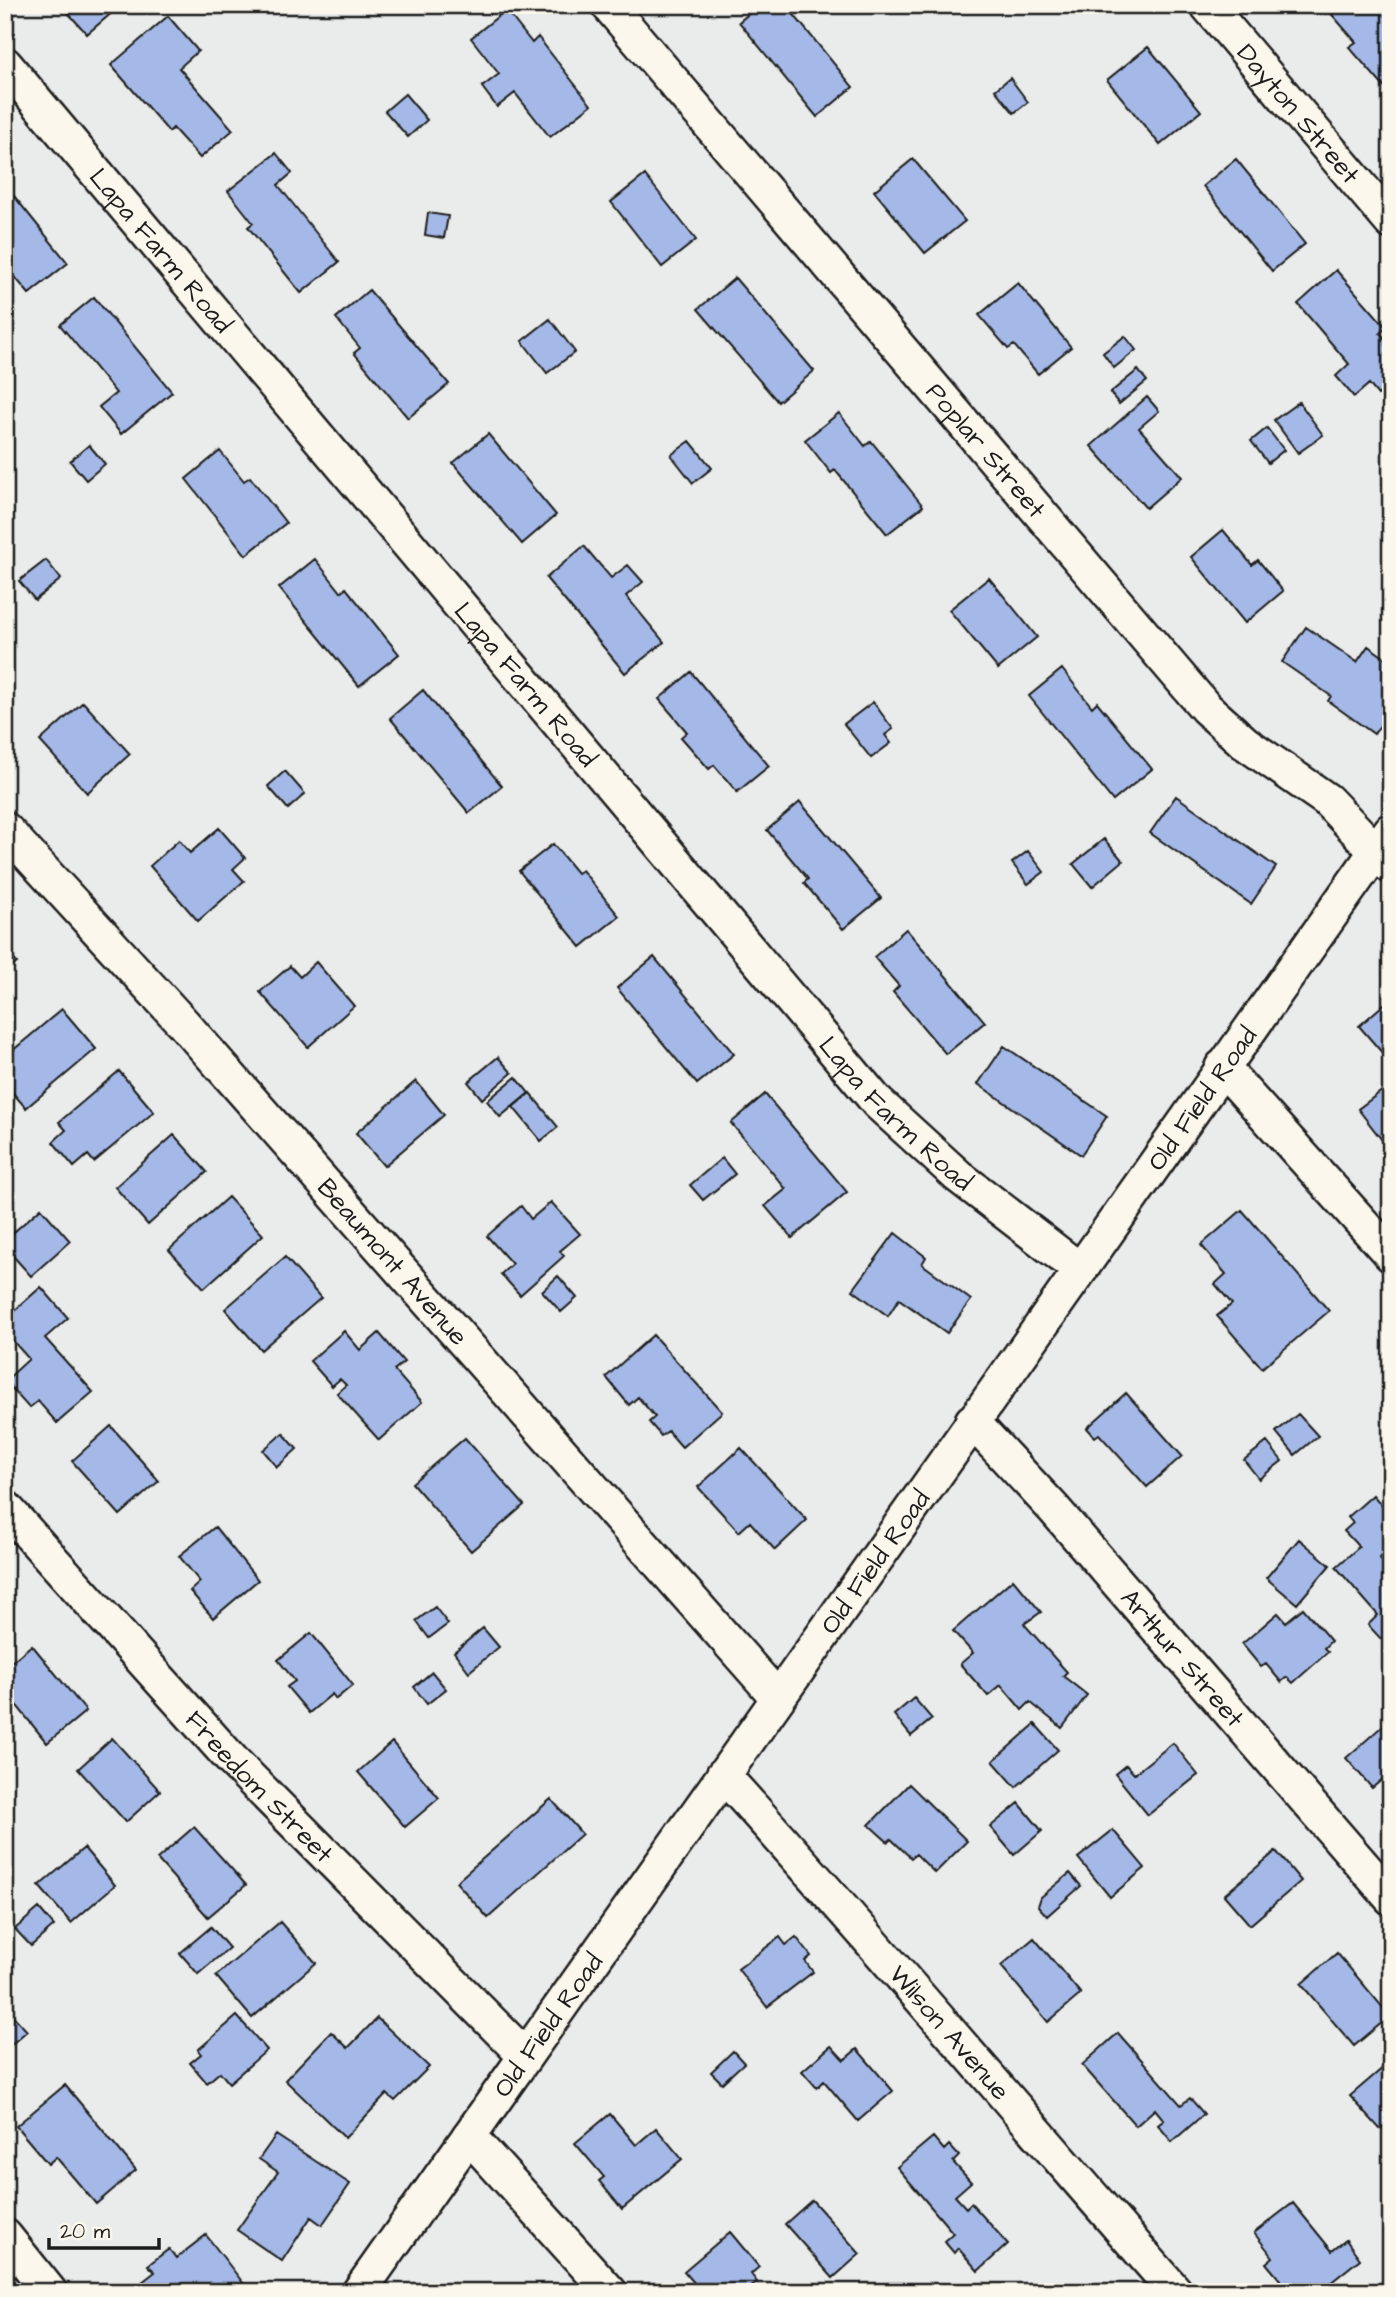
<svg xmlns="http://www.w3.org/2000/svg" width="1396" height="2297" viewBox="0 0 1396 2297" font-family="'Architects Daughter',sans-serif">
  <rect width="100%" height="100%" fill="#eaebeb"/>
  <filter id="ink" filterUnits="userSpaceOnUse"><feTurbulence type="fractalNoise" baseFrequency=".0143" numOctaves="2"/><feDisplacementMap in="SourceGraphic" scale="14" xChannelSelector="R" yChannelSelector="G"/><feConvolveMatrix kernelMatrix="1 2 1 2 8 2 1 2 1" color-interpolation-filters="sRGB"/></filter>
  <g filter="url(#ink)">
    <path fill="#a4b9e7" stroke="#1c1c1c" stroke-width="2" d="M61 5H121L87 34Z
      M759 5H786L853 87 817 117 739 22Z
      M1334 5H1380L1391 16V95L1349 47 1356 42 1328 10Z
      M506 10 532 43 538 37 591 105 550 137 515 93 497 107 482 87 499 74 471 38Z
      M168 16 198 51 179 68 233 130 200 158 173 128 169 132 111 65Z
      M1148 47 1201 111 1160 145 1107 80Z
      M1010 78 1028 102 1014 113 995 90Z
      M405 94 427 120 408 137 385 111Z
      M276 153 292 173 278 185 339 262 301 293 248 227 253 223 228 191Z
      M913 159 965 221 925 253 874 191Z
      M1236 159 1305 244 1272 271 1203 186Z
      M645 175 696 240 662 267 611 202Z
      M14 196 68 263 29 294 5 265V199L7 201Z
      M428 213 448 216 444 238 425 235Z
      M1336 270 1386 327 1380 333 1391 346V384L1378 395 1369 384 1354 397 1336 376 1349 364 1298 304Z
      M735 278 814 371 778 402 698 309Z
      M1018 283 1071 347 1038 374 1014 345 1008 349 979 315Z
      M369 290 449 384 408 418 354 353 360 348 336 318Z
      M94 297 172 392 121 434 99 407 116 393 60 325Z
      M550 319 575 352 547 373 522 341Z
      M1125 336 1136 350 1114 368 1103 353Z
      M1138 370 1147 381 1119 404 1110 393Z
      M1147 397 1159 411 1139 428 1182 477 1146 508 1091 446Z
      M1299 402 1323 435 1298 453 1274 420Z
      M839 413 865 446 871 441 923 506 887 534 835 470 831 473 805 440Z
      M1267 428 1284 450 1268 463 1251 441Z
      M488 434 556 515 522 544 453 463Z
      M690 441 712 468 693 483 671 455Z
      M89 445 105 464 86 480 70 461Z
      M220 451 244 481 250 477 286 523 246 555 186 479Z
      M1223 530 1252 565 1258 560 1283 591 1245 623 1191 557Z
      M584 546 611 578 628 565 643 582 626 596 664 642 625 673 546 578Z
      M315 559 341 592 346 588 399 654 359 686 279 588Z
      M46 560 61 579 35 600 19 581Z
      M989 578 1037 637 998 669 949 610Z
      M1306 627 1357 662 1368 646 1391 662V710L1374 734 1328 701 1331 696 1282 662Z
      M1062 669 1092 707 1097 702 1152 769 1113 801 1029 696Z
      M691 672 769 766 737 792 714 765 709 769 681 737 687 732 659 699Z
      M423 690 502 786 469 813 390 718Z
      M83 702 130 754 87 793 40 741Z
      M873 702 893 729 885 735 891 743 871 758 844 724Z
      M285 771 305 794 288 809 268 786Z
      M1176 796 1276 867 1251 904 1150 833Z
      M800 802 881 898 843 929 804 883 808 879 767 830Z
      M219 828 245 858 233 869 244 881 198 921 150 866 179 840 190 853Z
      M1104 839 1123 861 1092 887 1073 864Z
      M553 844 577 873 582 870 619 916 581 947 519 871Z
      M1028 851 1044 872 1028 884 1012 863Z
      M906 929 985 1022 946 1054 893 992 899 986 874 957Z
      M5 950 17 963 5 973Z
      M654 957 734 1054 697 1084 617 988Z
      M316 962 354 1006 308 1047 260 992 290 966 300 977Z
      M1391 998V1063L1359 1026Z
      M62 1009 96 1049 26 1108 5 1084V1075L12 1068 5 1057Z
      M1004 1046 1107 1116 1081 1155 978 1084Z
      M498 1057 512 1073 482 1099 468 1082Z
      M119 1071 154 1112 94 1162 88 1155 74 1167 53 1142 66 1130 59 1122Z
      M516 1077 529 1093 500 1117 487 1101Z
      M416 1081 444 1115 384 1166 356 1133Z
      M1391 1084V1133L1382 1140 1358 1109Z
      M530 1093 558 1127 541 1141 513 1107Z
      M765 1094 847 1192 792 1238 765 1206 786 1189 731 1123Z
      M174 1135 207 1172 148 1225 115 1187Z
      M722 1158 735 1174 703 1200 690 1185Z
      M228 1197 263 1235 204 1288 169 1250Z
      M551 1202 580 1234 560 1251 564 1256 520 1295 501 1274 512 1264 487 1236 521 1206 531 1219Z
      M41 1208 70 1241 31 1276 5 1247V1240Z
      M1242 1210 1329 1311 1262 1368 1217 1316 1232 1304 1215 1284 1226 1274 1201 1245Z
      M895 1233 926 1257 922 1264 971 1300 947 1333 899 1299 888 1316 853 1290Z
      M285 1257 321 1298 261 1350 225 1309Z
      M558 1276 577 1298 561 1312 542 1291Z
      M41 1287 68 1318 45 1338 93 1392 57 1423 38 1401 29 1408 5 1381 29 1359 5 1332V1319Z
      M344 1331 360 1350 379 1333 404 1362 394 1370 422 1402 379 1440 337 1393 346 1385 340 1379 332 1386 310 1361Z
      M653 1335 722 1412 682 1447 668 1431 661 1436 649 1422 655 1417 638 1397 629 1405 606 1377Z
      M1126 1393 1182 1456 1147 1487 1099 1434 1095 1437 1087 1428Z
      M1298 1414 1318 1436 1295 1455 1276 1432Z
      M111 1426 159 1481 120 1515 72 1461Z
      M283 1433 297 1449 277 1467 263 1450Z
      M465 1438 524 1505 471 1551 412 1483Z
      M1267 1442 1282 1461 1259 1479 1244 1460Z
      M741 1448 807 1520 775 1550 750 1522 739 1532 698 1487Z
      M1373 1495 1391 1516V1547L1379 1558 1391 1571V1631L1381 1639 1368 1625 1378 1615 1336 1567 1359 1547 1344 1531 1353 1523 1348 1517Z
      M215 1527 258 1580 213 1618 190 1591 200 1582 179 1556Z
      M1299 1539 1330 1565 1297 1604 1266 1578Z
      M1013 1579 1041 1612 1024 1624 1067 1672 1063 1676 1087 1695 1062 1728 1030 1702 1022 1710 1001 1685 988 1696 960 1664 973 1653 953 1631Z
      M435 1607 448 1624 429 1638 416 1621Z
      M1303 1608 1331 1641 1324 1648 1328 1652 1293 1683 1287 1677 1281 1682 1266 1664 1261 1667 1242 1644 1278 1613 1286 1622Z
      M483 1628 499 1647 469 1672 454 1652Z
      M311 1633 353 1685 336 1699 332 1694 309 1713 287 1687 295 1681 278 1660Z
      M32 1645 86 1711 47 1743 5 1691V1667Z
      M432 1672 446 1689 427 1704 414 1687Z
      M914 1698 932 1719 911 1736 894 1715Z
      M1388 1721 1391 1724V1772L1372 1788 1346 1758Z
      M1035 1724 1058 1750 1016 1787 993 1761Z
      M112 1738 160 1791 126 1822 78 1769Z
      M392 1742 439 1798 405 1827 358 1772Z
      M1173 1743 1198 1775 1148 1815 1115 1774 1126 1765 1134 1774Z
      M909 1784 967 1841 935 1873 916 1854 911 1858 891 1839 888 1842 869 1825Z
      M1391 1796V1816L1381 1803Z
      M551 1799 582 1834 488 1918 456 1882Z
      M1019 1803 1042 1831 1014 1855 990 1827Z
      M194 1827 246 1885 208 1917 157 1859Z
      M1113 1830 1145 1868 1110 1897 1078 1858Z
      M84 1848 115 1885 71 1923 39 1886Z
      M1276 1851 1301 1881 1250 1925 1224 1895Z
      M1070 1873 1081 1886 1047 1916 1038 1906 1041 1897Z
      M39 1908 54 1926 31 1946 15 1929Z
      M280 1922 316 1963 252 2018 216 1976Z
      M211 1927 229 1948 198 1974 180 1953Z
      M780 1937 786 1945 796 1937 811 1956 805 1961 813 1972 767 2007 738 1969Z
      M1034 1938 1081 1994 1048 2022 1001 1966Z
      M1337 1953 1390 2016 1354 2046 1301 1984Z
      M5 2007 27 2031 5 2050Z
      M237 2016 267 2050 229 2083 220 2072 207 2083 190 2063 201 2054 198 2050Z
      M377 2018 429 2067 395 2101 387 2094 345 2138 285 2080 331 2032 348 2048Z
      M1118 2033 1181 2105 1190 2098 1204 2114 1172 2142 1158 2125 1164 2120 1155 2109 1136 2126 1082 2065Z
      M831 2046 844 2060 857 2049 893 2091 858 2121 824 2081 817 2088 802 2071Z
      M733 2051 744 2063 722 2083 711 2072Z
      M1391 2061V2122L1380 2129 1350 2096Z
      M65 2085 136 2170 96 2204 56 2157 48 2164 16 2126Z
      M610 2114 636 2145 656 2128 682 2159 622 2209 599 2181 604 2177 575 2143Z
      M276 2135 350 2184 322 2225 311 2217 282 2261 237 2230 278 2172 259 2159Z
      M933 2137 944 2150 949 2145 959 2156 953 2162 971 2182 955 2196 966 2208 971 2203 1008 2244 978 2271 958 2248 954 2253 944 2241 953 2233 897 2167Z
      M812 2200 860 2254 833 2278 785 2224Z
      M1293 2203 1332 2251 1346 2240 1360 2259 1319 2292H1310L1303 2283 1290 2292 1266 2263 1273 2257 1254 2233Z
      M730 2232 759 2267 751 2274 757 2282 746 2292H702L684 2271Z
      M206 2235 247 2288 242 2292H141L137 2286 155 2272 148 2265 169 2249 176 2258Z"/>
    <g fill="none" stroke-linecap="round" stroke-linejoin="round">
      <g stroke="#1c1c1c" stroke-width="38">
        <g id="street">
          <path id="s1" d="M608 5 1206 708 1245 743 1327 800 1390 866"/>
          <path id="s2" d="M1207 5 1391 222"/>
          <path id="s3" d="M5 64 878 1103 958 1176 1080 1270"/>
          <path id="s4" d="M5 829 183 1023 777 1697"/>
          <path d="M1222 1067 1391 1255"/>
          <path id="s5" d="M972 1421 1054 1509 1391 1898"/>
          <path id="s6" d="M5 1507 232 1760 525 2056"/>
          <path id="s7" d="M723 1775C877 1944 1024 2120 1176 2292"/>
          <path d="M469 2136 610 2292"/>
          <path d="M5 2236 50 2292"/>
          <path id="s8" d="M359 2292 1391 830"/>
        </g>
      </g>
      <use href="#street" stroke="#fbf7ec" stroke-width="33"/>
    </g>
  </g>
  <g text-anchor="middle" stroke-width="5" stroke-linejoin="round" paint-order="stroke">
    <g font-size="26" fill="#1c1c1c" stroke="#fbf7ec">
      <text dy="9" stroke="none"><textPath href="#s2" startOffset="142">Dayton Street</textPath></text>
      <text dy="9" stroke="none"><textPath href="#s3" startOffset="243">Lapa Farm Road</textPath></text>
      <text dy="9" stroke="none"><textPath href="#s1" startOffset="584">Poplar Street</textPath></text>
      <text dy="9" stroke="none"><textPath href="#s3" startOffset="810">Lapa Farm Road</textPath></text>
      <text dy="9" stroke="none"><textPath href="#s8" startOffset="1461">Old Field Road</textPath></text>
      <text dy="9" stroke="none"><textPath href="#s3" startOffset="1377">Lapa Farm Road</textPath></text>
      <text dy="9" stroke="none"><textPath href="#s4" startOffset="581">Beaumont Avenue</textPath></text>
      <text dy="9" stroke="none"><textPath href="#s8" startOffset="894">Old Field Road</textPath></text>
      <text dy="9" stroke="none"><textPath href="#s5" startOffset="317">Arthur Street</textPath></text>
      <text dy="9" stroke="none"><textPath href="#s6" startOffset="378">Freedom Street</textPath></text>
      <text dy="9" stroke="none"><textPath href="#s8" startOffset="327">Old Field Road</textPath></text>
      <text dy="9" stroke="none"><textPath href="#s7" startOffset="343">Wilson Avenue</textPath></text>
    </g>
  </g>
  <rect width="1396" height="2297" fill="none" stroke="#fbf7ec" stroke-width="28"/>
  <rect x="14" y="14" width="1368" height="2269" fill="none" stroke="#1c1c1c" stroke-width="2.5" filter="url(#ink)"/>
  <path d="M49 2238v10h110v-10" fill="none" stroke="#1c1c1c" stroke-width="3.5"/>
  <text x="60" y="2238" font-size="21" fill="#1c1c1c" stroke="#fbf7ec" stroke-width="5" paint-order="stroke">20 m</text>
</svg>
